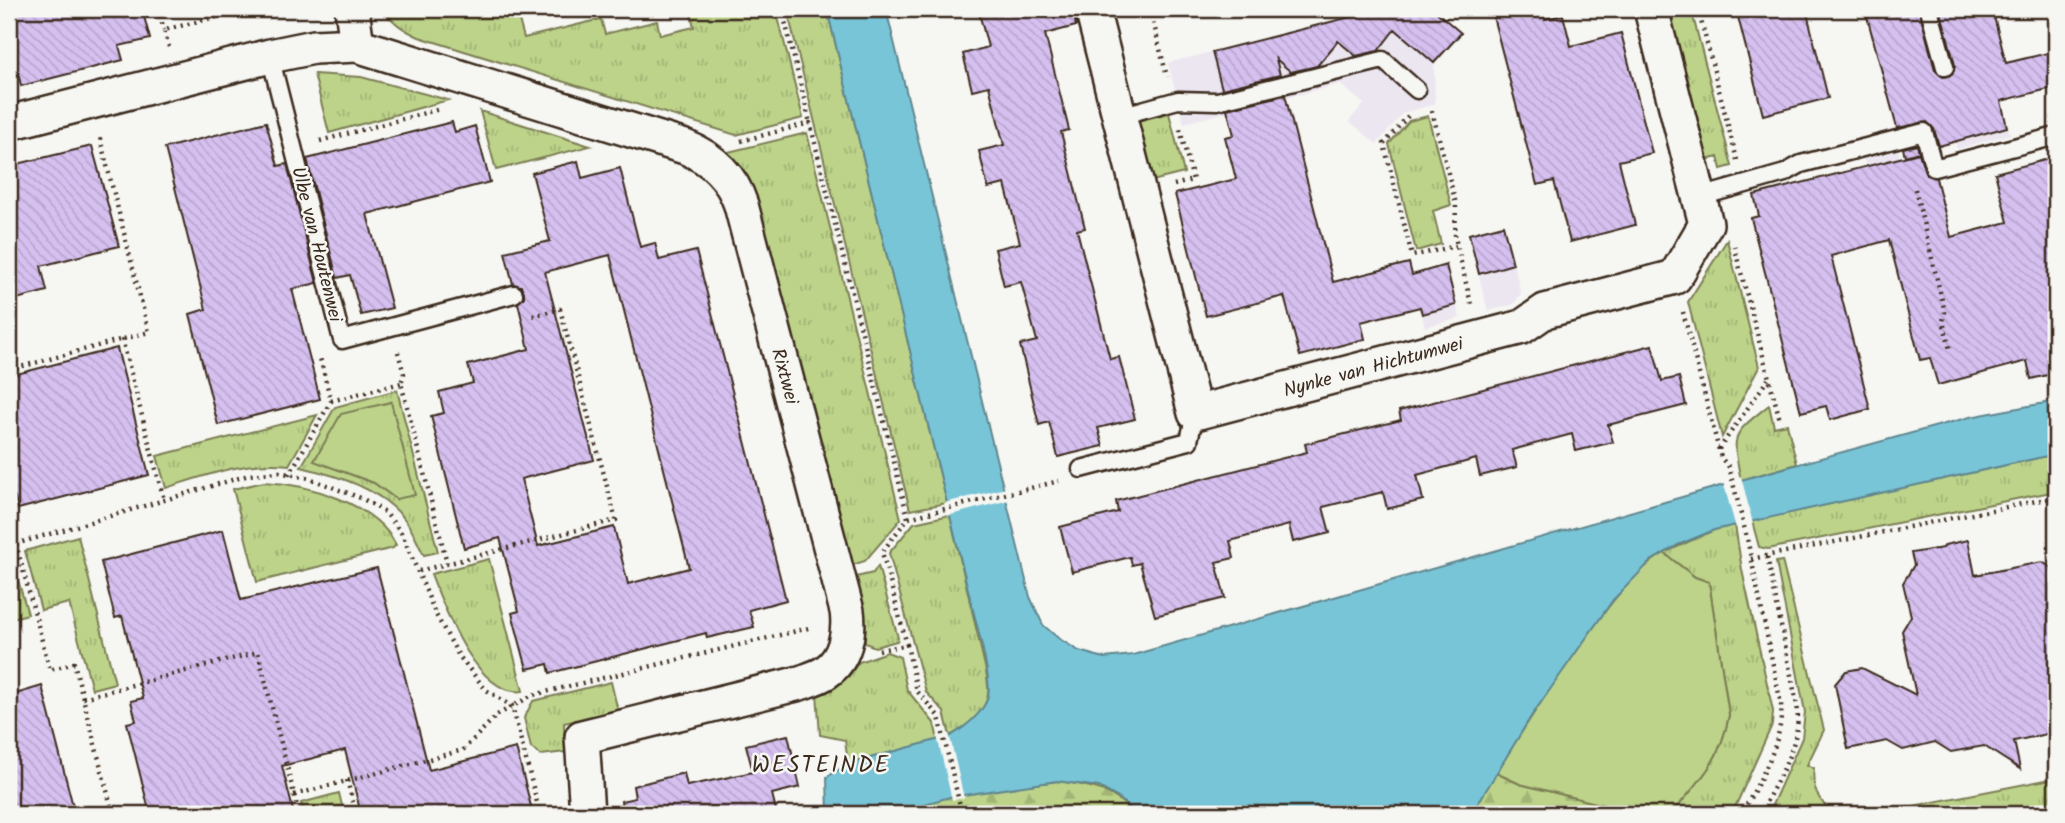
<svg xmlns="http://www.w3.org/2000/svg" width="2065" height="823" viewBox="0 0 2065 823" font-family="Kalam,sans-serif">
  <defs>
    <pattern id="grass-tufts" width="24" height="20" patternUnits="userSpaceOnUse" patternTransform="scale(1.75)"><rect width="24" height="20" fill="#bcd389"/><path d="M3 7l-1-3M5 7V3M7 7l1-3M15 17l-1-3M17 17v-4M19 17l1-3" fill="none" stroke="#a2b576"/></pattern>
    <pattern id="forest-firs" width="22" height="20" patternUnits="userSpaceOnUse" patternTransform="scale(1.75)"><rect width="22" height="20" fill="#bcd389"/><path d="M5 1l3.5 6h-7zM16 11l3.5 6h-7z" fill="#a2b576"/></pattern>
    <pattern id="building-back-hatch" width="6" height="6" patternUnits="userSpaceOnUse" patternTransform="scale(1.75)"><rect width="6" height="6" fill="#d5c0f0"/><path d="M-1 5l2 2M0 0l6 6M5-1l2 2" fill="none" stroke="#b8a5cd"/></pattern>
  </defs>
  <rect width="100%" height="100%" fill="#f6f6f2"/>
  <filter id="ink" filterUnits="userSpaceOnUse"><feTurbulence type="fractalNoise" baseFrequency=".0143" numOctaves="2"/><feDisplacementMap in="SourceGraphic" scale="14" xChannelSelector="R" yChannelSelector="G"/><feConvolveMatrix kernelMatrix="1 2 1 2 8 2 1 2 1" color-interpolation-filters="sRGB"/></filter>
  <g filter="url(#ink)">
    <path fill="#ece6f1" d="M1381 9H1434L1461 33 1434 64 1435 104 1403 113 1377 144 1349 121 1364 104 1340 84 1184 123 1168 63Z
      M1999 94 2010 134 1957 149 1946 107Z
      M1898 150 1910 196 1876 205 1864 159Z
      M1503 225 1521 293 1514 304 1488 311 1468 234Z
      M1446 265 1460 318 1425 327 1412 274Z"/>
    <path fill="url(#grass-tufts)" stroke="#7c7e54" stroke-width="2" fill-rule="evenodd" d="M383 9H516L524 38 601 19 605 34 657 21 660 35 694 27 690 9H776L803 118 736 135 419 37C404 30 393 23 383 9Z
      M787 9H827L947 503 910 510Z
      M1667 9H1691L1732 166 1721 169 1718 157 1706 160Z
      M314 74 361 77 448 100 329 133Z
      M480 111 590 146 496 170Z
      M1169 113 1184 173 1152 181 1137 121Z
      M1428 116 1451 205 1433 211 1441 244 1416 251 1389 144 1409 121Z
      M807 133 901 519 865 561 849 566 724 153Z
      M1727 240 1759 367 1722 437 1688 302Z
      M397 390 438 552 424 555C418 544 413 531 406 521 382 489 339 476 301 467L335 407ZM391 402 396 499 374 483 315 461Z
      M1769 405 1774 427 1787 424 1797 464 1741 480C1731 433 1732 435 1769 405Z
      M317 415 289 465C246 460 207 475 166 488L157 456Z
      M2056 454V491L1768 549 1759 547 1752 521Z
      M264 482C308 484 375 503 396 545L393 548 257 582 233 489Z
      M950 515 986 671C987 678 989 687 988 694 986 713 964 728 950 736L944 712 926 692 889 553 914 523Z
      M1735 525 1742 570 1773 711 1772 725 1732 814H1671C1701 779 1720 762 1729 715L1709 582 1695 577 1664 553 1714 530Z
      M78 536 115 683 92 689 69 603 41 610 25 551Z
      M9 556H11L28 614 9 619Z
      M489 559 523 691C477 698 444 607 431 574Z
      M1782 561 1824 730 1807 765 1814 768C1811 788 1819 805 1838 814H1768L1802 738 1805 712 1776 562Z
      M878 566 898 638 897 641 875 647 865 643V630L852 578 873 573Z
      M887 652 900 657 907 690 934 723 938 740 848 764 845 740 820 735 817 693 838 684 849 676 859 662Z
      M611 682 618 711 564 723 565 752 541 755 531 748 524 718 533 701Z
      M2056 778V809L2031 814H1872Z
      M339 793 344 814H304L301 803Z"/>
    <path fill="url(#forest-firs)" stroke="#7c7e54" stroke-width="2" d="M1496 773 1520 784 1640 814H1469L1477 805Z
      M1057 781C1096 787 1106 787 1136 814H909C938 789 1018 788 1057 781Z"/>
    <path fill="#bcd389" stroke="#7c7e54" stroke-width="2" d="M391 402 415 495 396 499 374 483 314 461 341 414Z
      M1664 553 1695 577 1709 582 1729 715C1720 762 1701 779 1671 814H1640L1520 784 1496 773C1525 726 1555 679 1588 635 1609 605 1632 573 1664 553Z"/>
    <path fill="#79c5d8" stroke="#60878e" stroke-width="2" d="M827 9H886L1030 597 1043 625 1058 638 1079 651 1104 658 1133 655 1741 480 1970 417 2056 401V454L1714 530 1678 545 1651 561 1613 600 1532 715 1477 805 1469 814H1136L1120 799 1099 787 1057 781 950 797 928 803 909 814H828L827 777 848 764 951 736C965 727 983 714 988 697 992 678 977 626 972 606Z"/>
    <path fill="#f6f6f2" d="M1741 476 1753 524 1736 528 1723 482Z
      M1006 488 1009 500 947 516 944 503Z
      M949 733 964 798 952 800 937 736Z"/>
    <path fill="url(#building-back-hatch)" stroke="#3b2a1e" stroke-width="2" fill-rule="evenodd" d="M35 9H142L150 39 119 46 123 60 21 86 18 72 9 75V15Z
      M978 9H1073L1076 26 1045 34 1069 130 1061 132 1085 228 1077 230 1110 359 1119 357 1135 419 1098 428 1103 446 1058 457 1049 422 1039 425 1020 345 1037 341 1021 282 1004 286 995 249 1020 243 1005 184 988 188 979 151 1004 145 989 86 972 90 963 54 988 47Z
      M1372 9H1433L1461 33 1434 63 1395 29 1378 51 1356 56 1338 41 1317 66 1291 72 1276 59 1280 75 1222 89 1212 52 1374 11Z
      M1491 9H1543L1545 19 1563 15 1571 46 1621 33 1652 153 1619 161 1635 225 1570 242 1554 181 1537 185Z
      M1736 9H1806L1828 98 1763 115Z
      M1865 9H1919L1935 70 1943 77 1952 75 1955 65 1940 9H1992L2006 63 2056 51V87L2001 101 2007 127 1939 146 1934 129 1927 122 1897 128Z
      M1285 95 1333 282 1409 263 1412 275 1446 265 1456 305 1422 314 1420 307 1361 322 1365 339 1300 356 1284 296 1206 316 1175 194 1236 179 1225 137 1234 135 1227 109Z
      M266 122 278 166 287 164 317 283 292 289 320 399 218 425 190 314 206 309 165 148Z
      M452 122 455 132 475 126 490 182 367 214 392 308 361 315 350 275 337 278 307 159Z
      M1917 145 1919 152 1905 156 1903 148Z
      M92 146 119 246 41 266 47 291 9 301V166Z
      M1919 153 1926 175 1936 178 1951 237 2008 222 1995 173 2056 157V373L2031 379 2027 361 1938 385 1930 358 1920 360 1889 240 1831 256 1870 409 1830 420 1826 406 1801 412 1751 218 1759 216 1754 195Z
      M578 161 582 178 620 168 640 247 655 243 659 260 696 251 786 600 749 610 754 627 707 638 706 633 550 673 548 664 527 669 512 613 519 611 500 538 464 548 431 416 444 413 439 392 473 383 468 365 529 349 518 303 524 297V292L521 286 513 284 505 252 550 241 532 173ZM610 255 689 568 628 584 614 527 538 546 521 479 594 460 545 272Z
      M1503 225 1513 264 1479 274 1469 234Z
      M1652 345 1662 381 1679 377 1686 405 1608 425 1613 442 1576 451 1572 434 1512 450 1517 467 1480 476 1476 459 1417 475 1423 500 1387 509 1383 492 1323 507 1330 533 1293 542 1289 525 1230 541 1234 558 1216 562 1225 598 1155 616 1140 563 1132 565 1130 557 1072 572 1060 527 1118 512 1116 501 1307 452 1305 444 1401 420 1399 411Z
      M117 348 149 475 18 509 14 495 9 496V376Z
      M223 530 241 600 377 568 429 770 516 748 533 814H361L345 750 282 766 294 814H150L127 723 136 721 131 701 143 698 122 616 115 618 101 562Z
      M1968 540 1975 575 2042 562 2056 570V732L2014 741 2020 769 1984 746 1951 752 1935 742 1903 750 1887 741 1848 749 1835 684 1846 671 1862 668 1916 695 1902 631 1911 616 1903 583 1914 565 1911 553 1943 548 1945 545Z
      M42 686 58 748 75 814H16L9 788V696Z
      M788 735 800 787 772 794 777 814H623L621 801 635 798 633 786 684 773 687 786 753 772 746 745Z"/>
    <g fill="none" stroke-linecap="round" stroke-linejoin="round">
      <g stroke="#3b2a1e" stroke-width="21">
        <path id="service" d="M1929 9 1945 67
          M270 56 342 340 514 294
          M1120 116 1178 100 1217 101 1383 60 1417 90
          M1700 197 1785 173 1801 164 1924 132 1934 168 2056 136
          M1081 469 1189 441 1195 413"/>
      </g>
      <g stroke="#3b2a1e" stroke-width="38">
        <path id="minor" d="M352 9 357 45
          M1092 9 1195 413 1522 327 1545 311 1675 277 1706 224 1651 9
          M9 123 270 56 314 47 357 45 685 147C712 158 732 177 741 205L847 611C850 633 845 659 826 672 819 677 808 680 800 683L582 737 587 814"/>
      </g>
      <path stroke="#3b2a1e" stroke-width="4.5" stroke-dasharray="2 5" stroke-linecap="butt" d="M158 9 164 30
        M782 9 810 123
        M1150 9 1167 77
        M1698 9 1737 160
        M169 47 164 30 248 9
        M1432 111 1456 204 1455 237 1471 304
        M1408 116 1384 144 1412 256 1456 246
        M320 141 440 109
        M741 141 810 123 908 518
        M1174 185 1193 180 1179 126
        M1915 189 1945 312 1943 321 1950 350
        M1734 246 1780 420
        M1683 312 1721 458 1729 467 1747 538 1781 704C1784 743 1759 780 1742 814
        M122 339 164 500
        M398 352 404 374 401 383 447 563
        M9 370 149 332 100 138
        M331 401 401 383
        M1719 449 1768 379
        M289 475 331 401 320 358
        M16 544 50 670 74 663 113 814
        M9 546 249 475 279 472 309 478 363 499 385 512 402 534 436 615 459 656 486 690 512 706 540 814
        M1751 559 2056 497
        M419 571 616 520 560 309 532 316
        M907 645 882 552 908 518 1059 481
        M879 650 907 645 917 691 939 717 962 814
        M83 698 258 652 299 814
        M347 780 356 814
        M294 795 463 750 497 715 533 695 813 627
        M1760 814C1776 781 1803 743 1797 705L1767 556"/>
      <use href="#service" stroke="#f6f6f2" stroke-width="16"/>
      <use href="#minor" stroke="#f6f6f2" stroke-width="33"/>
    </g>
  </g>
  <g text-anchor="middle" stroke-width="5" stroke-linejoin="round" paint-order="stroke">
    <g font-size="19" fill="#3b2a1e" stroke="#f6f6f2">
      <text transform="translate(318 244) rotate(76)" y="7">Ulbe van Houtenwei</text>
      <text transform="translate(1373 366) rotate(-15)" y="7">Nynke van Hichtumwei</text>
      <text transform="translate(786 376) rotate(75)" y="7">Rixtwei</text>
    </g>
    <g font-size="23" letter-spacing="2" fill="#3b2a1e" stroke="#f6f6f2">
      <text x="821" y="772">WESTEINDE</text>
    </g>
  </g>
  <rect width="2065" height="823" fill="none" stroke="#f6f6f2" stroke-width="35"/>
  <rect x="18" y="18" width="2030" height="788" fill="none" stroke="#3b2a1e" stroke-width="2.5" filter="url(#ink)"/>
</svg>
